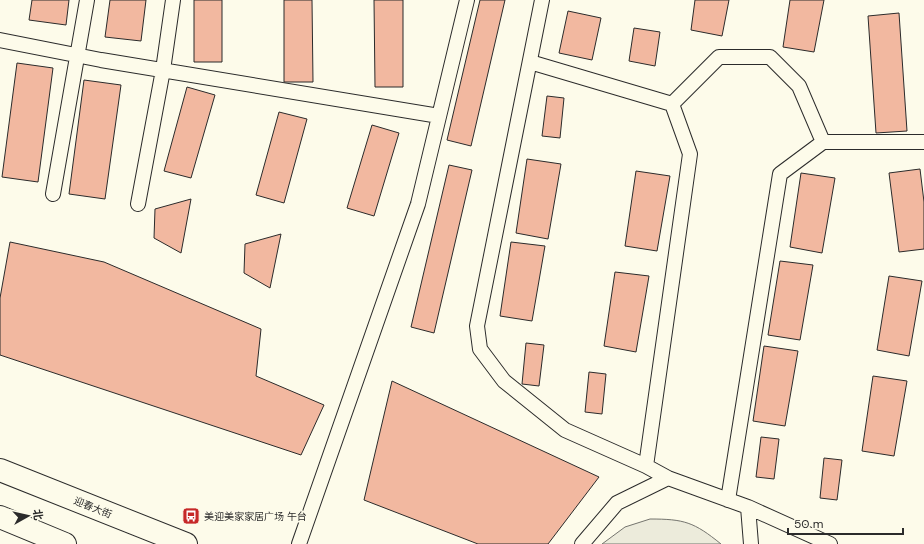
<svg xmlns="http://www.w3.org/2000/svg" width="924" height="544" viewBox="0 0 924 544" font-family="'DM Sans','Noto Sans SC',sans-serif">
  <rect width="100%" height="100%" fill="#fdfbea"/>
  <path fill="#ecebdb" stroke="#74746e" d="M650 519C684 519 694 522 721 544H602L625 527Z"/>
  <path fill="#f2b8a0" stroke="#2b2b2b" d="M32 0H69L66 25 29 20Z
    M110 0H146L141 41 105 37Z
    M194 0H222V62H194Z
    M284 0H312L313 82H284Z
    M374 0H403V87H375Z
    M480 0H505L471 146 447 140Z
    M695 0H729L722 36 691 30Z
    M790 0H824L814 52 783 47Z
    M568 11 601 18 592 60 559 53Z
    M899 13 907 131 876 133 868 16Z
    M634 28 660 32 655 66 629 61Z
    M17 63 53 68 38 182 2 177Z
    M84 80 121 85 105 199 69 194Z
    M187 87 215 95 191 178 164 171Z
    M547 96 564 98 560 138 542 136Z
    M279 112 307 119 284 203 256 195Z
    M372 125 399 133 374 216 347 208Z
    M527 159 561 164 548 239 516 233Z
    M449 165 472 170 434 333 411 327Z
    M920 169 924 202V249L899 252 889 173Z
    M636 171 670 176 657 251 625 246Z
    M801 173 835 178 822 253 790 247Z
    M191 199 181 253 154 238 155 209Z
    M281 234 270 288 244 273 245 244Z
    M10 242 104 262 261 329 256 376 324 405 301 455 0 355V298Z
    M511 242 545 246 532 321 500 316Z
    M780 261 813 265 800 340 768 335Z
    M615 272 649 276 636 352 604 346Z
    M889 276 922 281 909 356 877 350Z
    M526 343 544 345 539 386 522 384Z
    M764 346 798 351 785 426 753 421Z
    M589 372 606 374 602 414 585 412Z
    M873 376 907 381 894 456 862 451Z
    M392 381 599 477 548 544H478L364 500Z
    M761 437 779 439 774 479 756 477Z
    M824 458 842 460 837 500 820 498Z"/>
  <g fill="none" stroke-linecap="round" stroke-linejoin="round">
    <g stroke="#2b2b2b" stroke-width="16">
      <path id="street" d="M542 0 477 326 480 349 504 381 565 430 646 466 668 478 748 507 830 544
        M0 40 101 60 439 116
        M530 62 672 104 690 154 646 466
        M672 104 719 57H770L799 86 823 142
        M53 194 87 0
        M138 204 163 70 173 0
        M728 500 780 174 823 142H924
        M748 507 751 544
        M299 544 418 204 467 0
        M582 544 617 503 668 478"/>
    </g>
    <g stroke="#2b2b2b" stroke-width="24">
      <path id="primary" d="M0 470 186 544
        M0 517 65 544"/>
    </g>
    <use href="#street" stroke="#fdfbea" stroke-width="14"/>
    <use href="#primary" stroke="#fdfbea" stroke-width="22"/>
  </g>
  <defs>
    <g id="bus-square" transform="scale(0.9)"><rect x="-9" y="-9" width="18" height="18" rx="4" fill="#c62828" stroke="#fdfbea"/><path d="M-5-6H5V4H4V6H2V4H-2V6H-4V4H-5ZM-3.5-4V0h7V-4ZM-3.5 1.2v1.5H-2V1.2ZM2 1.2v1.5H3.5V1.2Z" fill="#fff"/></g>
  </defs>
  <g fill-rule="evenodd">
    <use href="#bus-square" x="191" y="516"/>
  </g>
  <g text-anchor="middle" stroke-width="3" stroke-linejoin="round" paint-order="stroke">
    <g font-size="10" fill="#2b2b2b" stroke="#fdfbea">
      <text transform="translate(93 507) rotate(22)" y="4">迎春大街</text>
    </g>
    <g font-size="10" fill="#2b2b2b" stroke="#fdfbea" text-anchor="start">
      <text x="204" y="520">美迎美家家居广场 午台</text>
    </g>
  </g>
  <g transform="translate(28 516) rotate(82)" stroke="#fdfbea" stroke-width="3" paint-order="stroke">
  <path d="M0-3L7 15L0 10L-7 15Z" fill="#2b2b2b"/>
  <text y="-6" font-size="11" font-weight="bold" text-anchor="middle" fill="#2b2b2b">北</text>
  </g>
  <path d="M788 528v6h115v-6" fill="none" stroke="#2b2b2b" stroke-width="2"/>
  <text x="794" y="528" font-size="12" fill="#2b2b2b" stroke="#fdfbea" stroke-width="3" paint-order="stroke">50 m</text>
</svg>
